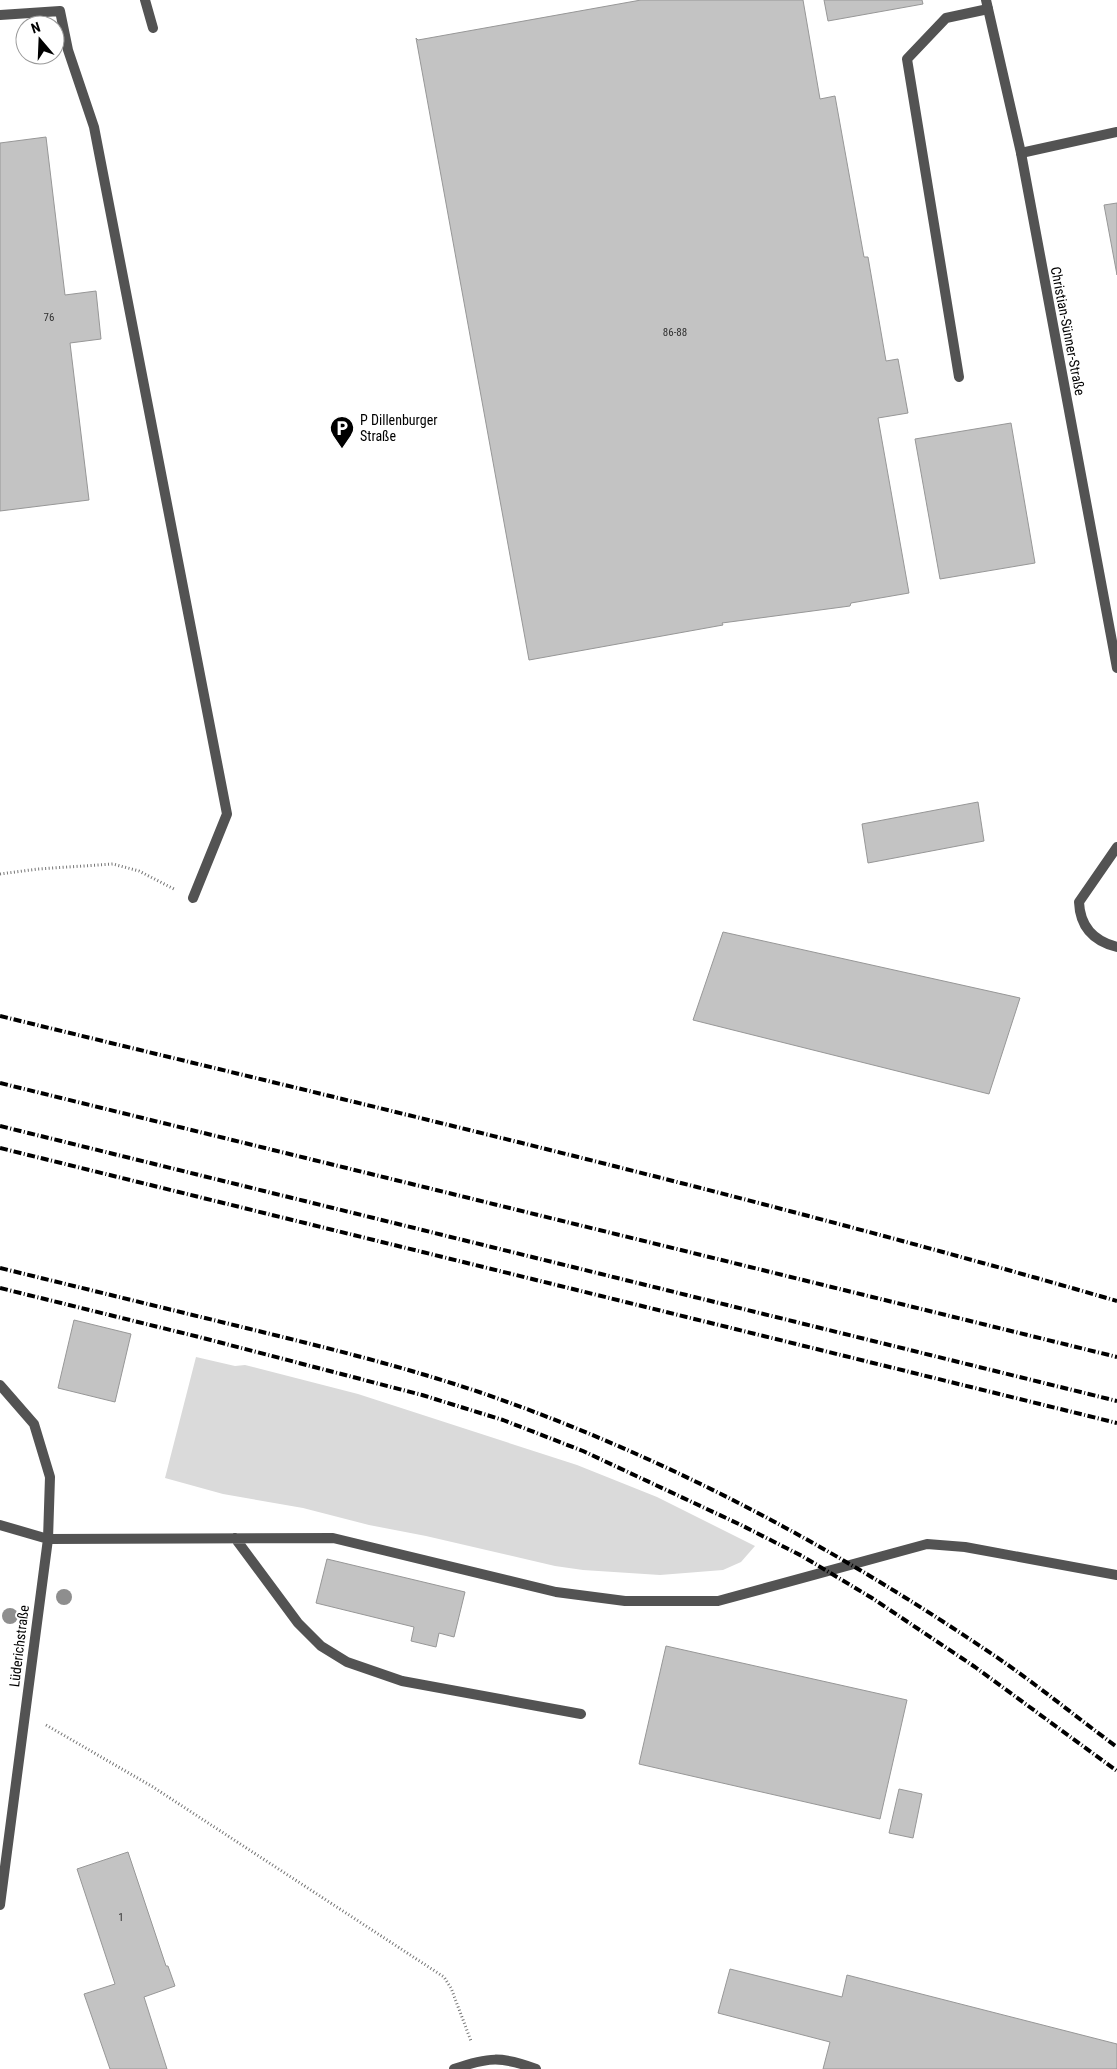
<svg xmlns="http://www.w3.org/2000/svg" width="1117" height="2069" viewBox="0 0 1117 2069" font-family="'Roboto Condensed',sans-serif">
  <rect width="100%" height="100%" fill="#fff"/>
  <path fill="#dadada" d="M196 1357 235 1366 245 1365 358 1394 577 1465 657 1497 755 1546 741 1562 723 1570 660 1575 583 1570 555 1566 426 1536 369 1525 303 1508 223 1494 165 1478Z"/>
  <path fill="#c3c3c3" stroke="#979797" d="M641 0H803L820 99 835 96 864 257H868L886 361 898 359 908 413 878 418 909 593 851 603 850 606 722 623 723 625 529 660 416 38 418 40Z
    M824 0H922L923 4 828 21Z
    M46 137 65 295 96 291 101 339 70 343 89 500 0 511V143Z
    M1117 203V275L1104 205Z
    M1011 423 1035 563 940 579 915 439Z
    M978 802 984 841 868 863 862 824Z
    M723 932 1020 998 989 1094 693 1020Z
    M74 1320 131 1334 115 1402 58 1388Z
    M327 1559 465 1592 454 1637 439 1633 436 1647 411 1641 414 1627 316 1603Z
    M666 1646 907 1700 880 1819 639 1764Z
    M899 1789 922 1794 913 1838 889 1833Z
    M128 1852 166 1966H168L175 1986 144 1997 167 2069H110L84 1994 115 1984 77 1869Z
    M730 1969 842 1997 847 1975 1117 2044V2069H823L830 2042 718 2013Z"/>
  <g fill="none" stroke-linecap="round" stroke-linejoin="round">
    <path stroke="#757575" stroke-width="3" stroke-dasharray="1 2.5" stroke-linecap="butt" d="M0 874 38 869 113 864 139 871 174 889
      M46 1725 153 1787 444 1977 451 1988 471 2041"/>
    <path stroke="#535353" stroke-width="10" d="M145 0 153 28
      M0 15 60 11 68 50 94 127 227 814 193 898
      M1021 153 1117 132
      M959 377 907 59 946 18 988 9
      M0 1385 34 1424 50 1477 48 1539 333 1538 556 1592 625 1601H718L927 1544 965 1547 1117 1575
      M235 1538 298 1623 321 1646 347 1662 402 1681 581 1714"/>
    <path stroke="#535353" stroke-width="10" d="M986 0 1021 153 1117 668
      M1117 847 1079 902C1080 926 1093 941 1117 947
      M0 1525 48 1539 0 1905
      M454 2069C488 2057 502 2056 536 2069"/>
    <path stroke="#000" stroke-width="4" stroke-dasharray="8 2.5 1 2.5" stroke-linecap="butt" d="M0 1016C373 1107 748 1194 1117 1301
      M0 1083 1117 1357
      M0 1126 1117 1401
      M0 1148 1117 1423
      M0 1268C82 1288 164 1308 246 1328 336 1350 426 1372 513 1404 680 1465 836 1549 983 1648 1029 1678 1072 1714 1117 1747
      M0 1288 199 1337 422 1395 503 1420 583 1451 741 1525 802 1556 872 1598 975 1667 1117 1771"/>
  </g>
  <g fill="#8e8e8e">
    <circle cx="64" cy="1597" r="8"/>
    <circle cx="10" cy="1616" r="8"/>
  </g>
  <defs>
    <g id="parking-pin" transform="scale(1.25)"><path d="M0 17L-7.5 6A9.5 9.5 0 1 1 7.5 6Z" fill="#000" stroke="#fff"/><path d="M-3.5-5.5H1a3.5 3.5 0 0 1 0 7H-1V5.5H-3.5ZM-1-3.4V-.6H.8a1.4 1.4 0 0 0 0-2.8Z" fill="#fff"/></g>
  </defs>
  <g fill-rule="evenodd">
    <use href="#parking-pin" x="342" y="428"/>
  </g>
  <g text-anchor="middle" stroke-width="4" stroke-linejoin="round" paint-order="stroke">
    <g font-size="11" fill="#313131">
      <text x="49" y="321">76</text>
      <text x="675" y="336">86-88</text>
      <text x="121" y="1921">1</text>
    </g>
    <g font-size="14" fill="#000" stroke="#fff">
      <text transform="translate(1068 331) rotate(79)" y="5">Christian-Sünner-Straße</text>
      <text transform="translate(19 1646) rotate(-83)" y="5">Lüderichstraße</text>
    </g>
    <g font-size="14" fill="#000" stroke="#fff" text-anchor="start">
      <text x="360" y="425">P Dillenburger<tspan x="360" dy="16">Straße</tspan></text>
    </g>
  </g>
  <g transform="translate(40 40) rotate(341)"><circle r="24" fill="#ffffff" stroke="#999999"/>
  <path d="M0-4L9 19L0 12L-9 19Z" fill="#000000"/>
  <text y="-8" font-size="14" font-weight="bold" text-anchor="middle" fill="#000000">N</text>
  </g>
</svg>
